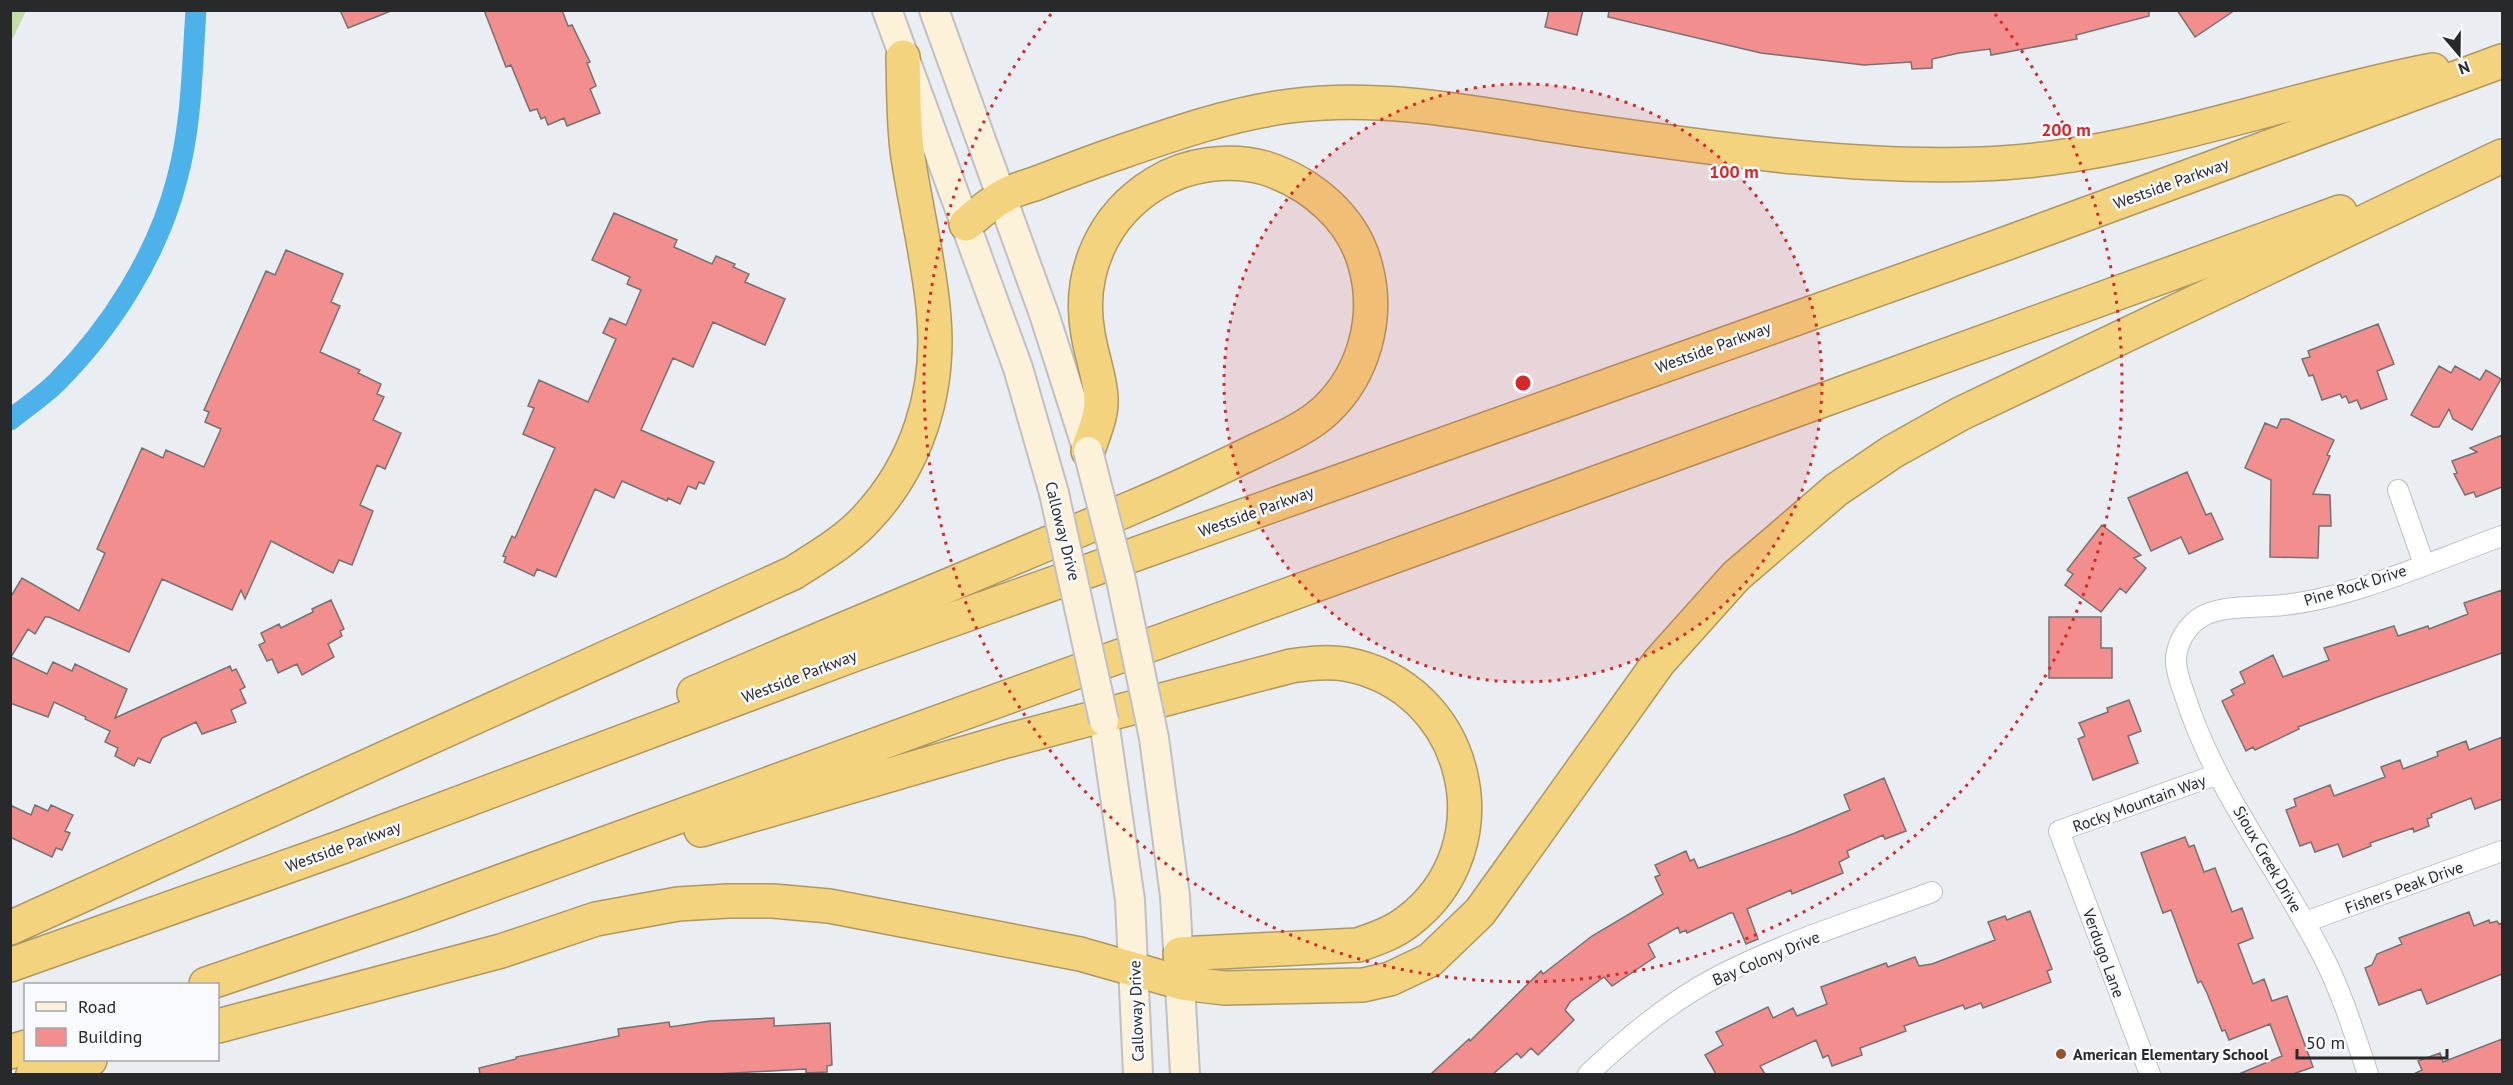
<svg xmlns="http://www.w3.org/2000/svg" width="2513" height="1085" viewBox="0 0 2513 1085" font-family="'PT Sans',sans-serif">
  <rect width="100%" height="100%" fill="#eaedf2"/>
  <path fill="#c2ddaa" d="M11 10 26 11 11 42 10 11Z"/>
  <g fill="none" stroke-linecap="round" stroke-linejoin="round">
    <path stroke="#4db2e9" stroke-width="21" d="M10 420C26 407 43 396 57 382 111 328 158 254 177 179 192 124 192 67 196 10"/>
  </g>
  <path fill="#f38e8e" stroke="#777171" stroke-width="1.5" d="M340 10H390L391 11 348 28Z
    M484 10H562L568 26 572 25 590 62 587 63 596 86 590 89 600 113 567 126 564 118 548 125 545 117 541 119 537 109 530 111 511 65 506 67Z
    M1549 10H1583L1577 35 1545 27Z
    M1609 10H2149V16L2076 35 2077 39 1991 55 1990 49 1959 53 1932 59V68L1912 69 1911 62 1864 65 1761 53 1608 17Z
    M2177 10H2235L2195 37Z
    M614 213 677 240 674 247 712 264 716 256 735 264 733 267 749 274 745 282 785 299 765 345 713 322 693 367 673 358 641 430 714 462 704 484 699 482 696 489 688 486 680 504 668 498 667 501 622 481 614 498 595 489 556 577 537 569 534 576 504 562 506 557 503 556 512 536 515 538 555 448 523 434 534 408 528 406 539 380 588 402 616 339 603 333 610 318 626 325 641 290 627 284 630 277 592 260Z
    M286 250 343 274 331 302 340 306 320 352 360 370 358 373 381 384 377 394 384 397 373 420 401 433 385 469 377 465 360 505 373 511 352 565 339 560 333 573 271 541 245 599 241 590 232 610 162 579 129 652 49 617H45L35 634 28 629 11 657 47 674 53 662 72 671 75 664 127 689 115 718 230 666 232 671 236 669 245 687 240 690 246 703 231 710 236 722 202 734 196 722 162 738 150 763 138 758 134 766 115 756 118 748 105 742 110 731 85 719 86 717 54 702 48 717 10 703V598L22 578 79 611 105 553 97 549 142 448 163 458 166 450 204 467 221 429 205 422 209 412 204 410 266 271 275 275Z
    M2378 324 2394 364 2377 371 2387 399 2361 409 2357 400 2349 403 2346 396 2342 398 2340 394 2322 400 2313 375 2309 376 2302 359 2310 357 2308 351Z
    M2439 366 2451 373 2455 366 2480 380 2486 370 2501 379 2472 430 2453 419 2449 409 2439 427H2433L2411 415Z
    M2281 419H2288L2334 440 2327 455 2330 456 2313 494 2330 495 2331 526H2319L2318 558 2270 557 2271 480 2245 468 2265 423 2277 428Z
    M2502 435V487L2476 497 2474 492 2465 495 2454 474 2457 473 2452 461 2477 452 2470 448Z
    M2187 472 2206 515 2211 513 2223 539 2189 554 2181 537 2151 551 2128 498Z
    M2102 525 2141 555 2134 558 2146 568 2126 593 2120 588 2101 612 2065 585 2073 574 2067 570Z
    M2502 590V653L2372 699 2298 727 2299 729 2255 750 2253 747 2246 751 2222 701 2234 695 2231 690 2245 683 2240 672 2273 655 2283 677 2329 660 2324 648 2394 626 2398 636 2428 626 2429 629 2468 614 2464 603Z
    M331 600 344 629 340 631 342 636 328 644 334 657 302 675 297 664 278 673 272 659 267 661 259 645 265 642 261 633 279 624 281 628 313 612 312 609Z
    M2049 617H2101V648H2112V678H2049Z
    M2129 700 2141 731 2128 736 2138 763 2093 780 2078 739 2085 736 2079 723 2108 712 2107 708Z
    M2502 737V799L2475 809 2471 798 2431 814 2432 817 2427 819 2429 826 2414 832 2413 828 2370 843 2371 846 2343 857 2338 844 2315 852 2311 842 2300 846 2286 810 2296 806 2294 799 2330 785 2334 796 2385 777 2381 767 2400 760 2403 769 2438 756 2437 752 2466 741 2469 750Z
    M1884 778 1906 831 1885 839 1883 835 1847 851 1849 857 1839 862 1843 873 1792 894 1791 890 1747 909 1758 939 1746 944 1733 913H1730L1687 933 1686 930 1680 933 1678 927 1648 944 1655 957 1612 986 1604 977 1570 1002 1565 1010 1574 1020 1538 1055 1531 1048 1521 1058 1517 1053 1493 1074H1431L1469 1039 1470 1041 1541 971 1543 974 1592 936 1663 894 1655 877 1660 875 1655 865 1686 851 1690 861 1694 859 1698 868 1702 867 1795 833 1850 810 1844 795Z
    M10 805 31 815 35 805 48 811 51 805 73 815 65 831 70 833 62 850 56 848 52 857 10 837Z
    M2185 837 2189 847 2194 845 2204 872 2215 868 2232 912 2242 908 2253 938 2238 944 2253 984 2264 979 2272 1001 2287 996 2313 1067 2293 1074H2239L2282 1056 2270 1024 2229 1040 2225 1030 2222 1031 2207 993 2201 981 2198 983 2171 910 2163 913 2141 853Z
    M2030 911 2052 969 2047 971 2051 982 1983 1008 1981 1003 1965 1009 1963 1005 1904 1026 1906 1031 1860 1048 1862 1055 1832 1066 1828 1055 1823 1058 1816 1040 1760 1066 1765 1074H1716L1705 1055 1723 1045 1716 1032 1768 1007 1773 1018 1793 1008 1797 1016 1827 1004 1821 987 1886 963 1888 967 1915 957 1919 966 1932 964 1995 940 1988 922 2005 916 2007 920Z
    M2469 912 2474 926 2489 920 2490 923 2497 921 2499 924 2502 923V974L2427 1004 2421 989 2379 1005 2365 968 2372 965 2377 954 2402 944 2399 938Z
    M774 1018V1026L830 1023 832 1065 827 1066V1072L806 1073V1069L716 1074H480L479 1068 516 1059V1057L619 1036 618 1029 669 1022 670 1027 710 1021Z
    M2502 1039V1074H2414L2422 1070 2418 1061 2440 1053 2443 1062Z"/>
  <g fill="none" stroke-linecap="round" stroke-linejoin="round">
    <g stroke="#bdc0c5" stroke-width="22">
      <path id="street" d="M2398 490 2424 564
        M2305 922 2502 851
        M1588 1074C1627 1038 1668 1003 1715 978 1783 942 1860 919 1932 892
        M2150 1074 2059 831 2218 774
        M2368 1074C2355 1036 2343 996 2325 960 2281 872 2215 791 2185 696 2181 684 2175 670 2176 657 2178 642 2186 628 2198 619 2219 604 2258 608 2283 605 2353 598 2435 560 2502 536"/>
    </g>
    <g stroke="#bdc0c5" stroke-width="32">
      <path id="secondary" d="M887 10 1018 368 1054 493
        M934 10 1044 314 1088 451
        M1104 721 1130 900 1138 1074
        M1154 738 1175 896 1185 1074"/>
    </g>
    <g stroke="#ad9862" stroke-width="36">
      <path id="highway" d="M966 224C977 215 989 204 1002 197 1012 190 1026 187 1037 183 1063 173 1089 163 1115 154 1173 134 1229 114 1290 106 1391 93 1491 117 1590 131 1719 149 1852 169 1982 164 2132 159 2285 98 2433 70
        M694 693C839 630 985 571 1131 508 1172 491 1212 472 1253 452 1278 440 1306 429 1326 410 1364 374 1379 318 1366 268 1354 218 1311 183 1265 168 1229 158 1187 164 1156 183 1103 215 1077 273 1088 334 1091 354 1102 384 1101 403 1101 418 1092 437 1088 451
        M701 830 1006 741 1291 666C1309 663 1327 661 1345 664 1469 686 1508 847 1407 922 1393 933 1375 939 1358 945L1180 954
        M10 928 793 573C818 557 846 541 866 519 917 465 940 392 934 318 930 264 916 210 908 157 903 124 904 89 903 57
        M10 965 342 847 853 655 2002 245 2502 61
        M206 984 411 914 2340 212
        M218 1026 501 951 596 919 678 904 728 901H773L829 906 1080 954 1182 983 1224 988 1363 985 1390 979 1430 960 1480 912 1659 662 1736 576 1836 490 1892 452 1960 414 2502 156
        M10 1052 26 1047
        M33 1074 90 1060"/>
    </g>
    <use href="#street" stroke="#fff" stroke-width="20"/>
    <use href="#secondary" stroke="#fcf2d9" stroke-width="28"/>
    <use href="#highway" stroke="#f4d37f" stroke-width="33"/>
    <g stroke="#bdc0c5" stroke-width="32" stroke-linecap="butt">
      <path id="secondary-bridge" d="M1088 451 1121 580 1154 738
        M1054 493 1104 721"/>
    </g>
    <use href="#secondary-bridge" stroke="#fcf2d9" stroke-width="28"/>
  </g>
  <circle cx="1523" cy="383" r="299" fill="#d62828" fill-opacity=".12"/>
  <g fill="none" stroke="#d62828" stroke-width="3" stroke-dasharray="3 6">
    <circle cx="1523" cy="383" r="299"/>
    <path d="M1995 14A599 599 0 1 1 1051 14"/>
  </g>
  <circle fill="#955025" stroke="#f8faff" stroke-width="2" cx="2061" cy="1054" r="6"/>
  <g text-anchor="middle" stroke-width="5" stroke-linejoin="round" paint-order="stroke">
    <g font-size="16" fill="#28292b" stroke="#f8faff">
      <text transform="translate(2171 183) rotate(-20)" y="6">Westside Parkway</text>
      <text transform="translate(1713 347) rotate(-20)" y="6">Westside Parkway</text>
      <text transform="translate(1256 511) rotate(-20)" y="6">Westside Parkway</text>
      <text transform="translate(1063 531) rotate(76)" y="6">Calloway Drive</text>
      <text transform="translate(2355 585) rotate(-17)" y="6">Pine Rock Drive</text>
      <text transform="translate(799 676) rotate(-21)" y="6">Westside Parkway</text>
      <text transform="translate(2139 803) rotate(-20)" y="6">Rocky Mountain Way</text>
      <text transform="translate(343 846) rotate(-20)" y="6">Westside Parkway</text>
      <text transform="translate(2268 859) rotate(60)" y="6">Sioux Creek Drive</text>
      <text transform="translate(2404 887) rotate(-20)" y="6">Fishers Peak Drive</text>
      <text transform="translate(2104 953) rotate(70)" y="6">Verdugo Lane</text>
      <text transform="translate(1766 958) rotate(-23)" y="6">Bay Colony Drive</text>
      <text transform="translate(1136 1011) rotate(-92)" y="6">Calloway Drive</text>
    </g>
    <g font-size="16" font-weight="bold" fill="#28292b" stroke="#f8faff" text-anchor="start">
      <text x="2073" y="1060">American Elementary School</text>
    </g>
  </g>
  <circle cx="1523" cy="383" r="9" fill="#d62828" stroke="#f8faff" stroke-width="3"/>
  <g font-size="18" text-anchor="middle" font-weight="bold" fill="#d62828" stroke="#f8faff" stroke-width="5" stroke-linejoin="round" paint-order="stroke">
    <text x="2066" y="136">200 m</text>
    <text x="1734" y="178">100 m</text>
  </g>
  <rect width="2513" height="1085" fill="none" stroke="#28292b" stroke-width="24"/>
  <rect x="24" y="983" width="195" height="78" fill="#f8faff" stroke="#a5a6aa" stroke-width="1.5"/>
  <rect x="36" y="1002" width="30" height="9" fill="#fcf2d9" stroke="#a5a6aa" stroke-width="1.5"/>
  <text x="78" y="1013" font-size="18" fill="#28292b">Road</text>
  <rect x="36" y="1028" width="30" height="18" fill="#f38e8e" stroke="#a5a6aa" stroke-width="1.5"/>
  <text x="78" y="1043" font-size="18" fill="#28292b">Building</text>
  <g transform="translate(2459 54) rotate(160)" stroke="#f8faff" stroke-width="4.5" paint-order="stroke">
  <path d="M0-4.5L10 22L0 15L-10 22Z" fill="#28292b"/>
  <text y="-9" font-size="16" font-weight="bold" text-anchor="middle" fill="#28292b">N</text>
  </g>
  <path d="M2297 1049v9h150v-9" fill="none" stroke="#28292b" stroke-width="3"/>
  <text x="2306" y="1049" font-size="18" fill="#28292b" stroke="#f8faff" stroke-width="4.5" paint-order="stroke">50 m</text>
</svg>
